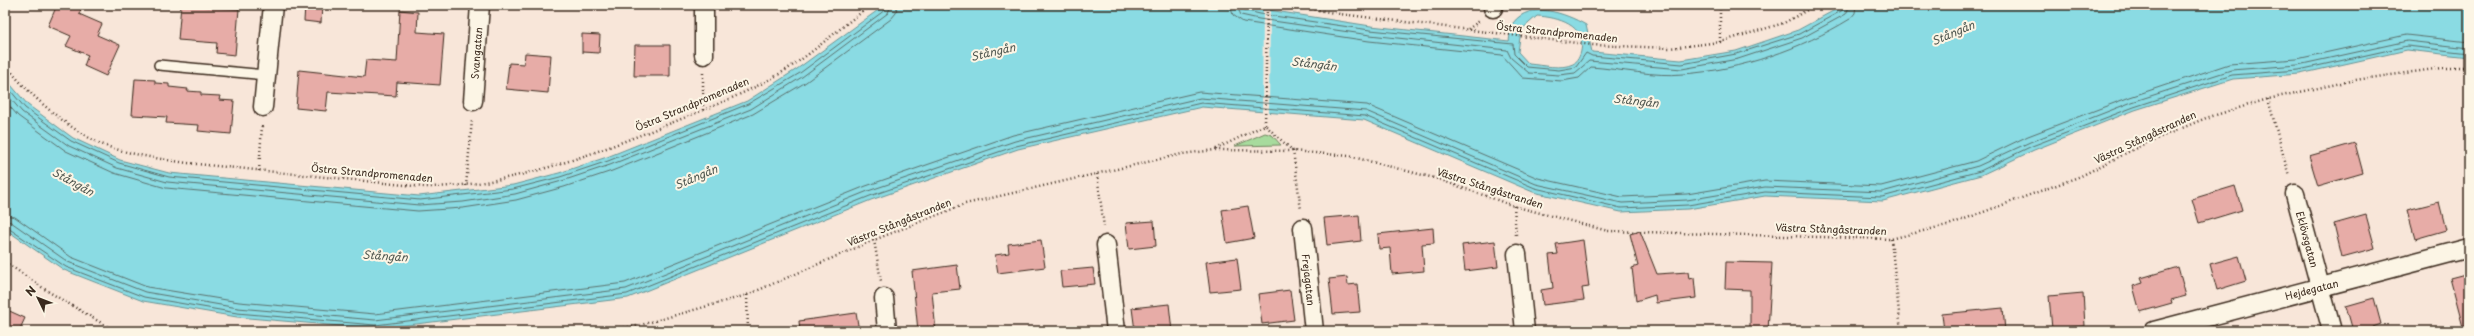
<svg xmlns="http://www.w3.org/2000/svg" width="2474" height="336" viewBox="0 0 2474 336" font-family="'Playpen Sans',sans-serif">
  <rect width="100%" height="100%" fill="#f8e6d9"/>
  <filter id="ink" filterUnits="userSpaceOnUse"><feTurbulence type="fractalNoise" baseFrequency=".025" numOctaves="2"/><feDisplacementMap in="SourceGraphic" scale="8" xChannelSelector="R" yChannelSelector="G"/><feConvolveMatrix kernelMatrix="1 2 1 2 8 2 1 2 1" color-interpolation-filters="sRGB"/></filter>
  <g filter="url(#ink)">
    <path fill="#a7db9d" stroke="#71825e" d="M1265 133 1272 135 1281 145 1235 146Z"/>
    <path fill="#8adbe3" stroke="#6a9494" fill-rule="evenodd" d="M885 5H1236L1371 26 1509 41C1510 36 1510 27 1513 23 1530 0 1565 13 1586 25L1592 52 1681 60 1736 51 1798 30 1844 5H2469V57L2407 50 2300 74 2233 79 2135 110 2034 150 1981 175 1883 201 1765 196 1688 209 1621 212 1533 192 1364 120 1202 107 1018 149 871 200 628 298 375 329 237 317 143 301 64 270 5 229V78L28 105 73 138 120 160 169 173 419 196 513 185 559 173 607 157 747 101 797 69ZM1537 16C1557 17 1587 25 1581 51 1580 56 1577 62 1573 64 1561 70 1542 65 1529 64L1518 52 1521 30Z"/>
    <path fill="#f8e6d9" d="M1263 10H1270L1269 114H1262Z"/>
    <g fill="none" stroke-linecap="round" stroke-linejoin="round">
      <path stroke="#5b716d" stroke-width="1" d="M1230 5 1233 15 1243 22 1369 41 1502 55 1523 78 1562 81 1579 78 1591 67C1619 69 1656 77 1683 74 1741 70 1801 49 1850 19L1855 13 1856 5
        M1236 5 1241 15 1259 19 1370 35 1507 50 1511 58 1529 73 1559 75 1575 73 1589 61 1682 69 1738 59 1802 38 1846 14 1850 5
        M1241 5 1244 10 1260 14 1370 30 1513 44 1514 54 1527 67 1559 70 1576 67 1586 53 1592 56 1682 64 1736 54 1799 34 1843 10 1845 5
        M5 84 25 108 71 141 119 163 169 177 420 200 513 189 560 177 608 161 748 104 800 73 885 10 886 5
        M5 92 22 112 69 146 117 168 167 182 419 205 463 202 515 194 562 181 610 165 751 109 802 77 888 13 891 5
        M5 101 18 116 66 151 114 173 166 188 418 211 463 208 516 200 564 187 612 171 753 114 806 82 891 19 896 13 897 5
        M5 215 15 217 71 257 147 287 239 302 375 314 625 283 866 186 1013 135 1199 92 1367 105 1538 178 1622 197 1687 194 1765 181 1881 186 1976 161 2028 136 2130 97 2229 64 2297 59 2406 35 2469 42
        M5 221 11 222 68 262 145 292 238 308 375 320 626 289 868 191 1015 141 1200 98 1366 111 1536 184 1622 203 1687 200 1765 187 1882 192 1978 166 2030 142 2132 102 2231 70 2298 65 2407 41 2469 48
        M5 226 66 267 144 297 237 313 375 325 627 294 870 196 1016 146 1201 103 1365 116 1535 188 1621 208 1688 205 1765 192 1882 197 1980 171 2032 146 2134 107 2232 75 2299 70 2407 46 2469 53"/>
    </g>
    <path fill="#e7aca7" stroke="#3b2a1e" d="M57 5H83L79 14 102 24 97 35 120 45 106 76 84 66 88 55 66 46 71 36 48 26Z
      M181 5 239 9 235 55 216 53 217 43 178 40Z
      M305 5H322L321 23 304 21Z
      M400 10 418 12 417 32 444 34 440 85 397 82 396 96 328 92 326 111 296 108 299 70 364 77 366 60 397 62Z
      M582 34 600 35 599 53 582 52Z
      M635 45H670V76H634Z
      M525 53 551 55 548 93 506 89 509 63 524 64Z
      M135 79 155 80V83L169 84V87L188 89 187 91 201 92V95L220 96 219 100 234 101 231 134 198 131 199 125 166 123 167 117 132 115Z
      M2355 143 2363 173 2318 186 2309 156Z
      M2235 186 2242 210 2199 223 2192 199Z
      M2439 202 2446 230 2415 239 2407 210Z
      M1248 206 1254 238 1227 243 1222 210Z
      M1359 215 1361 241 1327 245 1324 218Z
      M2366 215 2375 248 2342 257 2334 224Z
      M1154 221 1156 246 1129 249 1126 223Z
      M1433 228 1434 243 1422 244 1424 271 1392 274 1390 248 1379 249 1378 234Z
      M1640 231 1657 274 1688 272 1689 279 1694 278 1696 298 1656 303 1655 295 1636 301 1632 268 1638 266 1630 234Z
      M1041 240 1045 267 998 273 995 255 1009 253 1008 244Z
      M1583 240 1589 287 1582 288 1584 300 1543 305 1541 290 1553 288 1549 255 1558 254 1556 244Z
      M1495 241 1498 267 1465 271 1462 245Z
      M2239 256 2246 281 2217 290 2210 264Z
      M1237 258 1241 289 1210 292 1206 262Z
      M1726 262 1772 263 1768 331H1750V290L1725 289Z
      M957 265 960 289 932 292 936 331H918L912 271Z
      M2178 267 2186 296 2171 300 2172 303 2140 312 2133 286 2143 283 2141 278Z
      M1093 268 1095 284 1062 287 1060 271Z
      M2469 273V326L2463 327 2450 278Z
      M1347 277 1348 285 1357 284 1360 312 1333 314 1329 279Z
      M1290 290 1294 320 1262 324 1258 294Z
      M2083 293 2085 326 2052 329 2049 296Z
      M2374 298 2381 324 2373 327 2374 331H2353L2346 306Z
      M1169 304 1172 331H1135L1132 308Z
      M2003 308 2005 331H1944L1942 314Z
      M5 309 25 318 19 331H5Z
      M856 313 859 331H800L799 321Z"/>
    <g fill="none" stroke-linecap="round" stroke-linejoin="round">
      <g stroke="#3b2a1e" stroke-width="12">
        <path id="service" d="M159 65 266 75"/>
      </g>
      <g stroke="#3b2a1e" stroke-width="21">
        <g id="minor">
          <path d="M1493 8V5"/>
          <path d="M704 55V5"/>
          <path id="s1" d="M473 101 480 5"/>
          <path d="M263 107 273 5"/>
          <path id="s2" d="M2295 194 2332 331"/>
          <path id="s3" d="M1303 228 1314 331"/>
          <path d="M1106 245 1116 331"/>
          <path d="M1517 254 1525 331"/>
          <path d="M884 298 887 331"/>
          <path id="s4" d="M2154 331 2469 248"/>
        </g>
      </g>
      <path stroke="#3b2a1e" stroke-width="2.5" stroke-dasharray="1 3" stroke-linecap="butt" d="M1291 5 1340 14 1593 45 1670 48 1720 42 1784 23 1816 5
        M1720 5V42
        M1468 29 1481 20
        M5 63C24 92 76 136 109 147 134 155 160 159 187 163L424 187C507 187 585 157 661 127 699 112 738 97 774 77 810 57 839 27 872 5
        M2268 99 2289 176
        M703 110V73
        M1265 125 1267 5
        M1216 149 1265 125 1293 151
        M1293 151 1301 210
        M259 171 262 125
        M1097 174 1104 227
        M466 186 472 120
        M1514 206 1516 235
        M1891 239 1901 331
        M874 240 881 281
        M5 262 49 292 115 331
        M747 295 748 331
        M596 331 637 326 747 295 874 240 965 204 1182 154 1215 150 1293 151 1349 156 1438 179 1514 206 1608 231 1891 239 1951 224 2081 176 2144 144 2206 118 2268 99 2355 80 2442 68H2469"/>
      <use href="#service" stroke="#fcf5e5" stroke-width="9"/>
      <use href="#minor" stroke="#fcf5e5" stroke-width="18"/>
    </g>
  </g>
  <g text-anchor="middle" stroke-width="4" stroke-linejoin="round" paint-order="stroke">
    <g font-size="10" fill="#3b2a1e" stroke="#fcf5e5">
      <text transform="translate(1557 32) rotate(6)" y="4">Östra Strandpromenaden</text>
      <text dy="4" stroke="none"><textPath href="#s1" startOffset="48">Svangatan</textPath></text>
      <text transform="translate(692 104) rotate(-23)" y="4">Östra Strandpromenaden</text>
      <text transform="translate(2145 137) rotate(-25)" y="4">Västra Stångåstranden</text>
      <text transform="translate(372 173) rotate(5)" y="4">Östra Strandpromenaden</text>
      <text transform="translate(1490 188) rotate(18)" y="4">Västra Stångåstranden</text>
      <text transform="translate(899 222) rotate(-22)" y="4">Västra Stångåstranden</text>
      <text transform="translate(1831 229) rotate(2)" y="4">Västra Stångåstranden</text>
      <text dy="4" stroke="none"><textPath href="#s2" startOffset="47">Eklövsgatan</textPath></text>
      <text dy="4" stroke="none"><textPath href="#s3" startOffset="52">Frejagatan</textPath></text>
      <text dy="4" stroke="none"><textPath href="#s4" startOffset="163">Hejdegatan</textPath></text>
    </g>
    <g font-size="11" font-style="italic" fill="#4f564f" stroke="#fcf5e5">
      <text transform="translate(1953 33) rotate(-23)" y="4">Stångån</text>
      <text transform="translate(993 52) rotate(-13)" y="4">Stångån</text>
      <text transform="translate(1314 64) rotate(7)" y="4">Stångån</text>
      <text transform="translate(1636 101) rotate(6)" y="4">Stångån</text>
      <text transform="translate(696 177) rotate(-23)" y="4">Stångån</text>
      <text transform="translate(73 182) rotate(29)" y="4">Stångån</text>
      <text transform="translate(385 256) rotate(4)" y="4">Stångån</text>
    </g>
  </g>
  <rect width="2474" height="336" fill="none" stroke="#fcf5e5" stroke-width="20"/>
  <rect x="10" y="10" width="2454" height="316" fill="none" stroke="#3b2a1e" stroke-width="1.5" filter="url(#ink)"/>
  <g transform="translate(38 298) rotate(313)" stroke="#fcf5e5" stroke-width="3" paint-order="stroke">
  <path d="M0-3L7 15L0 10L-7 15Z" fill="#3b2a1e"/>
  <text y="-6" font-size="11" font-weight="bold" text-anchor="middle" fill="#3b2a1e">N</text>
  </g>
</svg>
